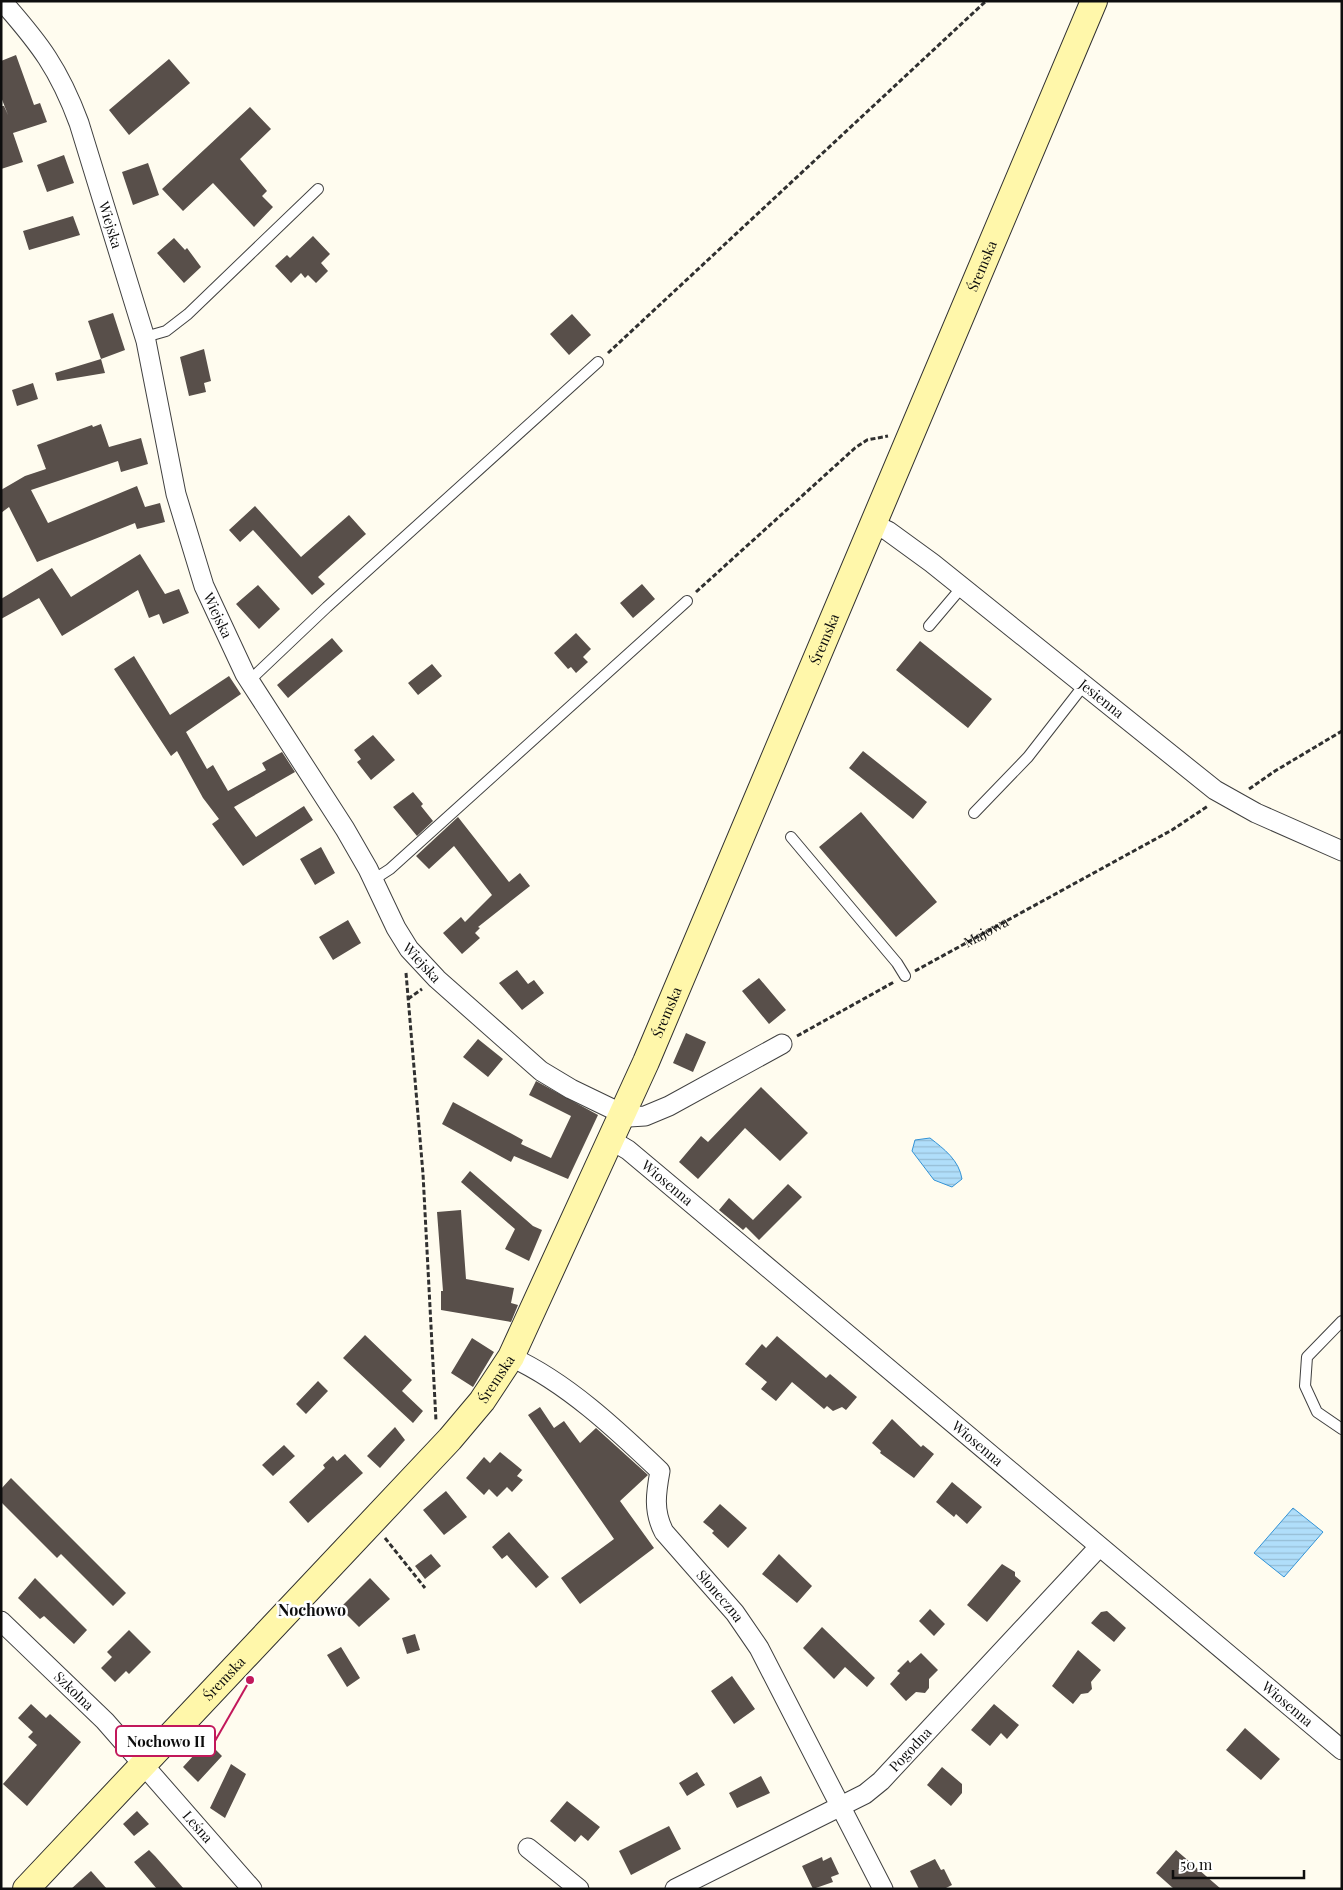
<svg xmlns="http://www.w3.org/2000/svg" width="1343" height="1890" viewBox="0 0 1343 1890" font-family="'Playfair Display',serif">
  <defs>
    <pattern id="water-rules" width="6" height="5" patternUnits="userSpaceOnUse" patternTransform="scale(1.25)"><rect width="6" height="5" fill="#b0defa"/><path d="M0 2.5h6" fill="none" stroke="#96bdd5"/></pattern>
  </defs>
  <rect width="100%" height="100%" fill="#fffcef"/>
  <path fill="url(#water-rules)" stroke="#3393d6" d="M930 1138C944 1149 959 1160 962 1179L952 1187 934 1180 912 1151 915 1140Z
    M1293 1508 1323 1532 1284 1577 1254 1553Z"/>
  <path fill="#584f4a" d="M16 55 34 105 40 103 47 122 13 133 23 162 1 169V106H4L8 115 1 97V61Z
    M169 59 190 83 129 135 109 110Z
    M250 107 271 129 240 159 267 191 262 196 273 207 254 227 213 183 183 211 162 189Z
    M64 155 74 183 47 192 37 165Z
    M148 163 159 195 133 205 122 172Z
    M73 216 80 235 29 250 23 231Z
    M313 236 330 254 321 263 328 271 316 283 308 275 305 278 301 273 291 283 275 266 287 255 290 258Z
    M174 238 185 250 187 248 201 267 184 283 157 253Z
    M113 313 125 350 101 359 88 321Z
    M572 314 591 335 569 355 550 334Z
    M204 349 211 381 204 383 206 392 189 396 180 357Z
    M101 359 105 373 57 381 55 373Z
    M33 383 38 399 17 406 12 390Z
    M101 424 109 447 141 438 148 464 121 472 118 461 31 490 48 523 137 486 145 507 160 503 165 522 137 529 135 523 37 562 9 507 1 513V490L25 476 46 469 37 445 92 425 93 427Z
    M255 506 301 557 349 515 366 534 318 577 325 584 312 595 253 530 240 542 229 530Z
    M140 554 165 594 179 589 189 613 163 624 159 614 149 618 138 590 62 636 39 598 1 619V599L52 568 71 597Z
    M642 584 655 599 633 618 620 603Z
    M258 585 280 609 259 629 236 604Z
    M576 633 591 649 583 657 588 662 576 673 571 667 568 669 554 653Z
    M332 638 343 651 288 698 277 685Z
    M920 641 992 699 968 728 896 670Z
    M134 656 170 715 229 676 241 694 186 732 207 769 213 765 228 791 266 770 262 763 282 752 295 772 234 807 256 837 304 806 313 820 243 866 212 824 219 819 203 798 177 751 171 756 114 669Z
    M432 664 442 676 418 695 408 683Z
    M373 735 395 760 371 780 357 762 361 759 354 750Z
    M863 751 927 802 913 819 849 768Z
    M413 792 423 804 421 806 433 821 417 836 393 807Z
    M861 812 937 902 896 937 819 847Z
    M458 817 509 882 520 873 530 886 478 927 480 928 475 933 480 938 462 954 443 933 461 917 465 922 492 895 454 846 429 869 416 856Z
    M321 847 335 873 315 885 300 859Z
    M348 920 361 943 333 960 319 937Z
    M517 970 528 984 534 980 544 993 522 1010 499 983Z
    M759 978 786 1010 769 1024 742 991Z
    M686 1033 706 1042 693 1072 673 1063Z
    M478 1039 503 1059 488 1077 463 1057Z
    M536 1081 598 1115 568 1179 514 1156 511 1162 442 1124 453 1102 523 1140 521 1144 551 1158 571 1116 529 1095Z
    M761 1087 808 1133 780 1161 745 1128 698 1179 679 1162 701 1136 708 1142Z
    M470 1171 533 1226 542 1230 529 1261 505 1249 515 1229 461 1182Z
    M788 1184 802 1197 759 1240 746 1227 743 1230 719 1210 729 1198 753 1220Z
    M461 1210 466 1279 514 1288 511 1303 518 1305 511 1322 441 1310V1291H443L437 1212Z
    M365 1335 412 1380 402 1391 423 1411 413 1423 343 1358Z
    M777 1336 826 1378 830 1374 857 1397 846 1410 842 1407 833 1411 827 1406 824 1409 792 1382 776 1401 761 1389 767 1382 745 1364 762 1344 766 1348Z
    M472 1338 494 1352 473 1387 451 1373Z
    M318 1381 328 1391 306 1414 296 1404Z
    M540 1407 554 1428 564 1421 580 1443 596 1428 648 1475 620 1501 654 1548 580 1604 561 1578 614 1539 528 1415Z
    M892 1419 921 1447 923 1445 934 1454 914 1478 880 1453 881 1451 872 1443Z
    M395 1427 405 1440 380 1468 367 1456Z
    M284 1445 295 1456 273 1476 262 1465Z
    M500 1452 522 1470 517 1476 523 1480 512 1492 507 1487 497 1497 489 1489 484 1495 466 1478 484 1457 490 1463Z
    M345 1454 363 1473 308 1523 289 1502 325 1468 323 1465 333 1456 337 1461Z
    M11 1478 126 1593 113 1606 61 1554 57 1558 1 1502V1489Z
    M952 1482 982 1507 967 1524 956 1514 954 1517 936 1502Z
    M446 1491 467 1517 444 1535 423 1510Z
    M720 1504 747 1528 728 1548 712 1533 714 1531 703 1522Z
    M509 1532 549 1577 536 1588 507 1555 502 1559 492 1547Z
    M431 1554 441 1566 425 1579 415 1566Z
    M779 1554 812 1586 797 1603 762 1574Z
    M1002 1564 1015 1572V1576L1021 1581 987 1622 967 1605Z
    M35 1578 87 1630 74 1644 44 1616 40 1619 18 1598Z
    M370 1578 390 1599 359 1627 340 1608Z
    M930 1609 945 1624 934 1636 919 1621Z
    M1107 1611 1126 1628 1114 1642 1091 1623 1101 1612Z
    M822 1627 875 1678 867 1687 845 1667 834 1679 803 1648Z
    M129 1630 151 1652 129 1674 126 1671 115 1682 101 1668 112 1657 107 1652Z
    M415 1634 420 1650 407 1654 402 1638Z
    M341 1647 360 1678 347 1687 327 1655Z
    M1078 1650 1101 1670 1091 1682 1092 1689 1088 1693 1081 1694 1073 1704 1052 1686Z
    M921 1653 938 1670 929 1679V1688L925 1693 916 1692 906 1701 890 1684 900 1673 897 1671 908 1660 910 1663Z
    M732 1676 755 1709 734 1724 711 1691Z
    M31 1704 46 1718 50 1714 81 1742 27 1806 3 1784 37 1745 28 1737 33 1732 18 1718Z
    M994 1704 1019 1725 1007 1739 1001 1733 990 1746 971 1730Z
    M1245 1728 1280 1759 1261 1780 1226 1750Z
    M207 1741 222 1756 198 1782 183 1767Z
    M231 1764 246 1774 225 1818 210 1808Z
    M942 1767 962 1784V1793L951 1806 927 1785Z
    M697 1772 705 1785 687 1796 679 1783Z
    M761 1776 770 1793 737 1808 729 1793Z
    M567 1801 600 1827 588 1841 581 1835 575 1842 550 1821Z
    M137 1811 149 1824 134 1836 123 1824Z
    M669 1826 681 1849 631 1875 619 1851Z
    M149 1850 155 1856 184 1889H157L134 1862Z
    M1176 1850 1221 1889H1174L1156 1873Z
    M822 1857 823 1861 831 1857 839 1874 831 1877 833 1882 813 1889 802 1866Z
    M935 1859 941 1870 944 1869 952 1885 944 1889H919L910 1871Z
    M91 1871 107 1889H71Z"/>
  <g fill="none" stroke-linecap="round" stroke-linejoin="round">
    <g stroke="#414141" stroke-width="12">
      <path id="service" d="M145 337 166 331 188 314 318 189
        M929 626 962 587
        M249 681 327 607 598 362
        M974 813 1028 757 1084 685
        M791 837 897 963 905 976
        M373 880 390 869 687 601
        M1342 1321 1307 1357 1305 1386 1317 1412 1342 1429"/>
    </g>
    <g stroke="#414141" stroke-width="21">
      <g id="minor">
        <path id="s2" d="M2 1C40 44 59 69 79 123L146 341 176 494 204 586 245 674 345 829 368 869 396 928 409 949 437 979 541 1071 571 1089 629 1117 645 1116 669 1106 782 1044"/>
        <path id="s3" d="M873 524 888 531 932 563 1215 790 1256 813 1342 851"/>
        <path id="s4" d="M611 1140 628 1150 659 1176 1342 1750"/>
        <path id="s5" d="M511 1357C566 1382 616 1429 660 1471 656 1493 653 1511 664 1532L735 1613 759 1648 883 1889"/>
        <path id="s6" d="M1 1621 105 1721 252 1889"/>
        <path d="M528 1848 579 1889"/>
        <path id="s7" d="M675 1889 865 1794 881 1781 1099 1547"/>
      </g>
    </g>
    <g stroke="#303030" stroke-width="28">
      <g id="secondary">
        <path id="s8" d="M26 1889 450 1439 482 1401 511 1357 646 1062 1094 1"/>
      </g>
    </g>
    <g stroke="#303030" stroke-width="3" stroke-dasharray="5 2.5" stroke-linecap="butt">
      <path d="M608 353 986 1"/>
      <path d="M696 592 855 448 867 440 888 436"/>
      <path d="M1249 789 1275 771 1342 731"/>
      <path id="s1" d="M915 971 1172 830 1208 806"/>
      <path d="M406 973 423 1174 436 1421"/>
      <path d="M408 999 422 989"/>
      <path d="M797 1036 894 982"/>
      <path d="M385 1538 425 1588"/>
    </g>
    <use href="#service" stroke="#fff" stroke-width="10"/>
    <use href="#minor" stroke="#fff" stroke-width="19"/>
    <use href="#secondary" stroke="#fff7aa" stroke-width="26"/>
  </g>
  <g text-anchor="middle" stroke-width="5" stroke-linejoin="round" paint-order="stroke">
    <g font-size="14" fill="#0e0e0e" stroke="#fff">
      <text dy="5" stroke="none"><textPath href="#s2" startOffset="252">Wiejska</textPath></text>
      <text dy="5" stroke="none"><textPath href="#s8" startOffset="1909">Śremska</textPath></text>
      <text dy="5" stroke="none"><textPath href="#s2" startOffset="658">Wiejska</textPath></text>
      <text dy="5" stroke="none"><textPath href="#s8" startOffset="1504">Śremska</textPath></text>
      <text dy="5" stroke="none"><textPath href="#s3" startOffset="288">Jesienna</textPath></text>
      <text dy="5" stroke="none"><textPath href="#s1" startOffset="81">Majowa</textPath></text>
      <text dy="5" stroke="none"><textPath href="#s2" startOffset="1062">Wiejska</textPath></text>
      <text dy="5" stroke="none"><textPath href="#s8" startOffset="1099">Śremska</textPath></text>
      <text dy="5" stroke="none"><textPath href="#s4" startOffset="71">Wiosenna</textPath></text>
      <text dy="5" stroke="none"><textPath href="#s8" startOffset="694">Śremska</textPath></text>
      <text dy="5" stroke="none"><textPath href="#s4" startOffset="476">Wiosenna</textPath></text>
      <text dy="5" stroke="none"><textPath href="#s5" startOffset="336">Słoneczna</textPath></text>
      <text dy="5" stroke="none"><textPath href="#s8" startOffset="289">Śremska</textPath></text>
      <text dy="5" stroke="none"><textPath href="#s6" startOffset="101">Szkolna</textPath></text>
      <text dy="5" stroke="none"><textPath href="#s4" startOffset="881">Wiosenna</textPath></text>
      <text dy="5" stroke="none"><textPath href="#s7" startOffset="276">Pogodna</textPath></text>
      <text dy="5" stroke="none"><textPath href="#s6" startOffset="285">Leśna</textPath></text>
    </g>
    <g font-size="16" font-weight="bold" fill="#0e0e0e" stroke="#fff">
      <text x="312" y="1616">Nochowo</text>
    </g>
  </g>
  <path fill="none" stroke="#c2185b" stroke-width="2" d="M250 1680L215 1741"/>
  <circle fill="#c2185b" stroke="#fff" stroke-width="2" cx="250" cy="1680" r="5"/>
  <rect fill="#fff" stroke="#c2185b" stroke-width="2" x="116" y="1726" width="99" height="30" rx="5"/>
  <g font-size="15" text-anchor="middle" font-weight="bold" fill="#0e0e0e">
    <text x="166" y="1747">Nochowo II</text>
  </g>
  <rect width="1343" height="1890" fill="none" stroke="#0e0e0e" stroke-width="5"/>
  <path d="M1173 1870v8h131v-8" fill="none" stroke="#0e0e0e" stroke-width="2.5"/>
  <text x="1180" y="1870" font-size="15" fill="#0e0e0e" stroke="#ffffff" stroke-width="4" paint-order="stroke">50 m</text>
</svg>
